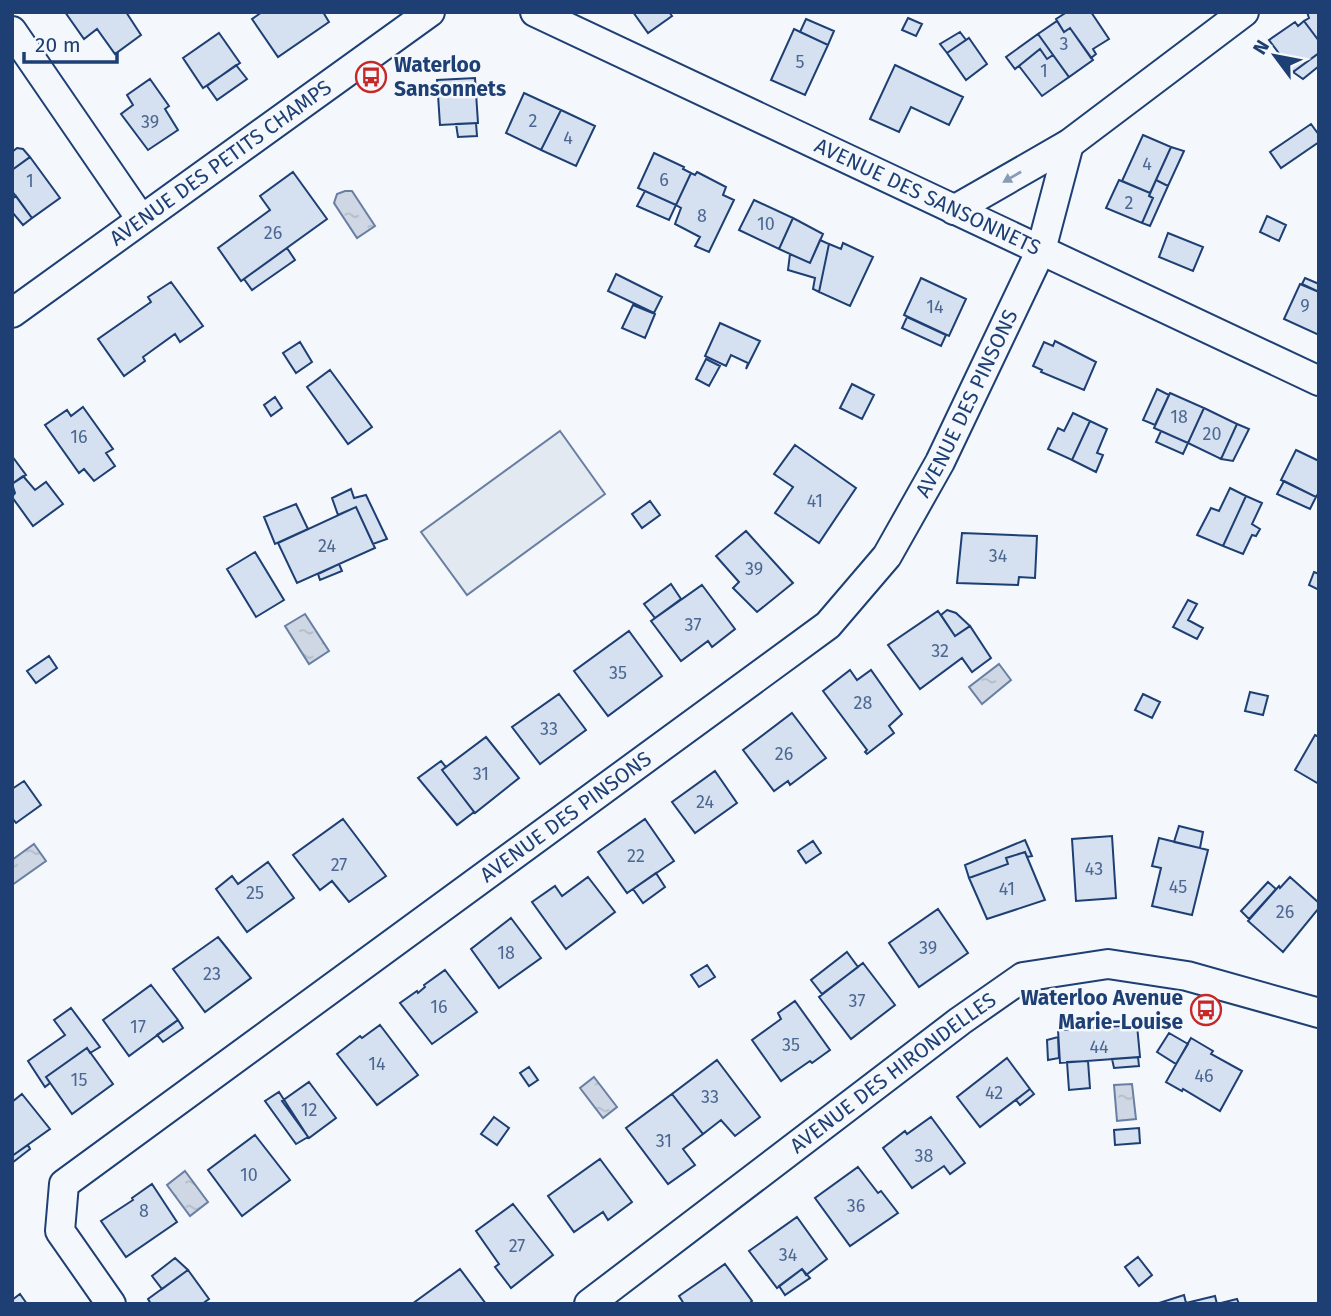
<svg xmlns="http://www.w3.org/2000/svg" width="1331" height="1316" viewBox="0 0 1331 1316" font-family="'Fira Sans',sans-serif">
  <defs>
    <pattern id="water-ripples" width="26" height="14" patternUnits="userSpaceOnUse" patternTransform="scale(1.75)"><rect width="26" height="14" fill="#cfd7e4"/><path d="M2 4q2-2 4 0t4 0M15 11q2-2 4 0t4 0" fill="none" stroke="#b1bac7"/></pattern>
  </defs>
  <rect width="100%" height="100%" fill="#f4f7fb"/>
  <path fill="#e3e9f0" stroke="#687fa3" stroke-width="2" d="M560 431 605 494 467 595 421 532Z"/>
  <path fill="url(#water-ripples)" stroke="#687fa3" stroke-width="2" d="M345 191H352L375 226 357 238 334 203 337 194Z
    M305 614 329 651 309 664 285 626Z
    M999 664 1011 680 982 704 969 687Z
    M34 844 46 861 12 885V860Z
    M594 1077 617 1107 603 1118 580 1088Z
    M1132 1084 1136 1119 1117 1121 1114 1085Z
    M185 1171 208 1202 190 1216 167 1185Z"/>
  <path fill="#d5e0f0" stroke="#1d3f73" stroke-width="2" d="M65 12H126L141 35 115 54 97 29 84 39Z
    M262 12H323L329 22 278 57 252 19Z
    M633 12H669L672 16 648 33Z
    M1067 12H1091L1109 39 1093 49 1096 54 1091 58 1070 28 1064 32 1056 19Z
    M1319 12V41L1304 21 1309 18 1307 12Z
    M908 18 922 24 916 36 902 30Z
    M806 19 834 31 828 45 800 32Z
    M1057 21 1064 32 1070 28 1093 60 1069 77 1038 34Z
    M1304 21 1319 41V53L1293 72 1269 40 1295 22 1298 26Z
    M794 29 828 45 805 95 771 80Z
    M960 32 966 40 947 53 940 44Z
    M219 33 240 63 203 88 183 58Z
    M1038 34 1053 55 1047 59 1040 49 1015 69 1006 57Z
    M969 38 987 64 966 80 947 53Z
    M1040 49 1047 59 1053 55 1069 77 1042 96 1019 66Z
    M1319 53V66L1303 79 1293 72Z
    M236 65 247 79 217 100 207 86Z
    M895 65 963 97 949 125 911 107 899 132 870 119Z
    M475 78 478 123 440 125 437 80Z
    M150 79 169 106 165 109 178 130 148 150 121 114 133 105 127 95Z
    M524 93 561 110 541 150 506 133Z
    M561 110 595 126 576 166 541 150Z
    M476 123 477 136 458 137 456 124Z
    M1311 124 1319 135V142L1281 168 1270 152Z
    M1143 135 1171 147 1150 193 1122 181Z
    M1171 147 1184 151 1168 186 1156 180Z
    M17 148 23 149 30 157 12 170V152Z
    M654 153 684 167 683 169 691 173 676 205 638 188Z
    M30 157 60 198 32 218 12 191V170Z
    M293 172 327 219 241 281 218 248 270 210 260 196Z
    M697 172 726 187 723 195 734 200 709 252 695 246 700 237 675 224 681 208 676 205 691 173 695 175Z
    M1119 180 1150 193 1149 196 1153 198 1142 223 1106 208Z
    M1156 180 1168 186 1150 226 1142 223 1153 198 1149 196Z
    M645 191 676 205 669 220 637 206Z
    M16 196 32 218 23 225 12 212V199Z
    M754 200 793 218 779 249 739 230Z
    M1267 216 1286 225 1279 241 1260 232Z
    M793 218 823 234 810 263 779 249Z
    M1168 233 1203 247 1193 271 1159 257Z
    M820 240 829 244 819 292 813 289 815 278 788 270 790 254 810 263Z
    M843 243 873 257 850 306 819 292 829 244 841 249Z
    M287 248 295 260 252 290 244 279Z
    M616 274 662 297 654 313 608 291Z
    M921 278 966 299 949 336 904 315Z
    M1305 278 1319 284V292L1302 284Z
    M171 282 203 326 180 342 175 334 143 357 145 361 124 376 98 339 151 302 148 297Z
    M1300 284 1319 292V335L1284 319Z
    M633 305 655 314 645 338 622 328Z
    M907 317 946 335 941 346 902 328Z
    M720 323 760 341 746 369 748 363 731 355 726 366 705 356Z
    M1055 341 1096 362 1084 390 1041 372 1042 370 1033 366 1044 342 1053 346Z
    M300 342 312 362 296 373 283 353Z
    M706 359 720 366 709 386 696 379Z
    M330 370 372 427 348 444 307 387Z
    M852 384 874 395 862 419 840 408Z
    M1157 389 1169 395 1155 425 1143 420Z
    M1170 393 1204 408 1188 443 1154 428Z
    M275 397 282 408 271 416 264 405Z
    M83 407 113 449 106 453 115 466 94 481 84 469 79 473 45 425 67 410 71 416Z
    M1204 408 1237 424 1221 459 1188 443Z
    M1073 413 1090 421 1072 460 1048 449 1058 428 1064 431Z
    M1090 421 1107 429 1097 453 1103 455 1096 472 1072 460Z
    M1237 424 1249 429 1233 461 1221 459Z
    M1161 431 1188 443 1183 454 1156 442Z
    M795 445 856 488 819 543 775 513 793 487 774 474Z
    M1296 450 1319 461V492L1316 497 1281 480Z
    M12 456 26 475 12 484Z
    M23 476 35 490 46 482 63 504 33 526 12 497 15 493 12 484Z
    M1284 481 1316 497 1310 509 1277 494Z
    M1230 488 1246 496 1223 546 1197 535 1211 508 1219 511Z
    M351 489 354 498 366 495 387 539 373 544 356 507 338 515 332 498Z
    M1246 496 1262 503 1252 524 1260 529 1256 536 1252 535 1243 554 1223 546Z
    M650 501 660 515 642 528 632 514Z
    M296 504 308 529 275 544 264 517Z
    M356 507 375 548 297 583 278 543Z
    M746 531 793 583 757 612 733 588 739 582 716 556Z
    M962 533 1037 536 1035 578 1019 577 1018 585 957 583Z
    M255 552 284 600 256 617 227 569Z
    M339 564 342 571 320 580 318 574Z
    M1314 572 1319 574V590L1309 585Z
    M671 584 681 599 655 618 644 604Z
    M702 585 735 629 712 647 708 641 681 661 651 621Z
    M1188 600 1197 604 1188 620 1203 628 1197 639 1173 627Z
    M947 610 956 613 970 626 955 636 941 615Z
    M938 611 955 636 970 626 991 658 972 672 962 658 920 689 888 645Z
    M629 631 662 676 608 716 574 671Z
    M49 656 57 668 36 683 27 671Z
    M850 670 857 680 871 670 902 714 889 726 894 733 867 754 865 752 867 750 823 691Z
    M1250 692 1268 696 1263 715 1245 711Z
    M559 694 586 730 540 764 512 727Z
    M1143 694 1160 702 1152 718 1135 710Z
    M792 713 826 758 790 785 788 781 774 791 743 750Z
    M1315 735 1319 737V784L1295 770Z
    M486 737 519 778 475 813 442 770Z
    M441 761 446 767 442 770 474 812 457 825 418 778Z
    M715 771 737 803 695 833 672 802Z
    M24 781 41 805 16 823 12 818V789Z
    M343 819 386 876 349 902 332 881 320 890 293 855Z
    M645 819 674 861 627 893 598 852Z
    M1179 826 1203 832 1200 848 1174 842Z
    M1112 836 1116 898 1076 901 1072 839Z
    M1159 838 1208 850 1192 915 1152 906 1161 868 1152 866Z
    M1025 840 1032 856 1027 857 1025 852 1006 858 1008 864 969 878 965 865Z
    M813 841 821 853 806 863 798 851Z
    M1025 852 1045 900 987 919 969 878 1008 864 1006 858Z
    M268 862 294 898 247 932 216 889 232 876 238 884Z
    M656 873 665 887 643 903 633 889Z
    M588 877 615 912 566 949 532 902 555 886 562 896Z
    M1290 877 1319 903V908L1283 952 1248 921 1279 886 1280 888Z
    M1268 882 1276 889 1249 919 1241 911Z
    M938 909 968 953 919 987 889 943Z
    M511 918 541 958 499 988 471 949Z
    M218 937 251 978 205 1012 173 969Z
    M847 952 858 967 822 994 811 980Z
    M863 963 895 1005 851 1039 819 997Z
    M707 965 715 977 699 987 691 975Z
    M445 970 477 1012 432 1044 400 1003 417 991 418 993 425 987 424 985Z
    M151 985 178 1020 129 1056 103 1020Z
    M795 1001 830 1050 812 1063 810 1061 781 1081 752 1040 781 1019 778 1013Z
    M71 1008 100 1047 90 1053 87 1048 46 1077 50 1083 45 1087 28 1061 65 1035 54 1020Z
    M178 1020 183 1028 163 1042 157 1035Z
    M380 1025 418 1075 377 1105 337 1054 360 1036 362 1038Z
    M1137 1025 1140 1057 1060 1063 1058 1030Z
    M1169 1033 1188 1044 1176 1064 1157 1052Z
    M1058 1037 1059 1058 1048 1060 1047 1040Z
    M1191 1038 1213 1051 1211 1054 1242 1071 1220 1111 1183 1089 1182 1091 1166 1082Z
    M87 1048 113 1084 72 1114 46 1077Z
    M1138 1057 1139 1066 1114 1068 1112 1059Z
    M1007 1058 1030 1089 980 1127 957 1097Z
    M717 1060 760 1117 735 1136 721 1120 703 1134 672 1094Z
    M1088 1061 1090 1088 1069 1090 1067 1062Z
    M529 1067 538 1080 529 1086 520 1073Z
    M309 1082 336 1118 309 1138 282 1101Z
    M1030 1089 1034 1094 1020 1105 1016 1100Z
    M279 1092 308 1137 296 1144 265 1101Z
    M22 1094 50 1129 12 1156V1102Z
    M672 1094 703 1134 683 1149 695 1165 668 1184 626 1128Z
    M494 1117 509 1128 497 1145 481 1134Z
    M931 1117 965 1163 950 1174 944 1166 912 1188 883 1148 905 1131 907 1134Z
    M1139 1128 1140 1143 1115 1145 1114 1130Z
    M255 1135 290 1180 242 1216 208 1170Z
    M28 1145 30 1149 12 1163V1156Z
    M600 1159 632 1202 608 1220 603 1212 574 1232 548 1196Z
    M858 1167 878 1193 881 1191 898 1213 850 1246 815 1198Z
    M152 1184 177 1222 126 1257 101 1221 133 1200 132 1198Z
    M513 1204 553 1255 511 1288 495 1267 499 1264 476 1231Z
    M797 1217 827 1259 806 1275 802 1269 777 1288 749 1251Z
    M1138 1257 1152 1275 1139 1286 1125 1267Z
    M175 1258 188 1270 162 1289 152 1276Z
    M725 1264 752 1301 749 1304H684L679 1296Z
    M460 1269 486 1304H412Z
    M802 1269 810 1278 785 1295 779 1286Z
    M188 1270 209 1299 202 1304H151L148 1299Z
    M20 1294 27 1304H12V1300Z
    M1184 1295 1186 1303 1215 1296 1217 1304 1237 1299 1239 1304H1156Z"/>
  <g fill="none" stroke-linecap="round" stroke-linejoin="round">
    <g stroke="#1d3f73" stroke-width="32">
      <g id="minor">
        <path id="s1" d="M535 12 1319 381"/>
        <path d="M12 31 141 219"/>
        <path d="M954 210 1069 144 1244 12"/>
        <path id="s2" d="M12 313 430 12"/>
        <path id="s3" d="M111 1304 60 1231 64 1184 828 625 887 556 940 462 1041 250 1069 144"/>
        <path id="s4" d="M589 1304 960 1021 1023 977 1108 964 1187 976 1319 1013"/>
      </g>
    </g>
    <use href="#minor" stroke="#f4f7fb" stroke-width="28"/>
  </g>
  <defs><path id="oneway-solid" d="M-6-.8H1V-3.2L6.5 0L1 3.2V.8H-6Z" transform="scale(1.75)"/></defs>
  <use fill="#889bb7" href="#oneway-solid" transform="translate(1012 177) rotate(150)"/>
  <defs>
    <g id="bus-ring" transform="scale(1.575)"><circle r="9.5" fill="#f4f7fb" stroke="#c62828" stroke-width="1.5"/><path d="M-5-6H5V4H4V6H2V4H-2V6H-4V4H-5ZM-3.5-4V0h7V-4ZM-3.5 1.2v1.5H-2V1.2ZM2 1.2v1.5H3.5V1.2Z" fill="#c62828"/></g>
  </defs>
  <g fill-rule="evenodd">
    <use href="#bus-ring" x="371" y="77"/>
    <use href="#bus-ring" x="1206" y="1010"/>
  </g>
  <g text-anchor="middle" stroke-width="5" stroke-linejoin="round" paint-order="stroke">
    <g font-size="18" fill="#4b6792">
      <text x="1064" y="50">3</text>
      <text x="800" y="68">5</text>
      <text x="1044" y="77">1</text>
      <text x="533" y="127">2</text>
      <text x="150" y="128">39</text>
      <text x="568" y="144">4</text>
      <text x="1147" y="170">4</text>
      <text x="664" y="186">6</text>
      <text x="30" y="187">1</text>
      <text x="1129" y="209">2</text>
      <text x="702" y="222">8</text>
      <text x="766" y="230">10</text>
      <text x="273" y="239">26</text>
      <text x="1305" y="312">9</text>
      <text x="935" y="313">14</text>
      <text x="1179" y="423">18</text>
      <text x="1212" y="440">20</text>
      <text x="79" y="443">16</text>
      <text x="815" y="507">41</text>
      <text x="327" y="552">24</text>
      <text x="998" y="562">34</text>
      <text x="754" y="575">39</text>
      <text x="693" y="631">37</text>
      <text x="940" y="657">32</text>
      <text x="618" y="679">35</text>
      <text x="863" y="709">28</text>
      <text x="549" y="735">33</text>
      <text x="784" y="760">26</text>
      <text x="481" y="780">31</text>
      <text x="705" y="808">24</text>
      <text x="636" y="862">22</text>
      <text x="339" y="871">27</text>
      <text x="1094" y="875">43</text>
      <text x="1178" y="893">45</text>
      <text x="1007" y="895">41</text>
      <text x="255" y="899">25</text>
      <text x="1285" y="918">26</text>
      <text x="928" y="954">39</text>
      <text x="506" y="959">18</text>
      <text x="212" y="980">23</text>
      <text x="857" y="1007">37</text>
      <text x="439" y="1013">16</text>
      <text x="138" y="1033">17</text>
      <text x="791" y="1051">35</text>
      <text x="1099" y="1053">44</text>
      <text x="377" y="1070">14</text>
      <text x="1204" y="1082">46</text>
      <text x="79" y="1086">15</text>
      <text x="994" y="1099">42</text>
      <text x="710" y="1103">33</text>
      <text x="309" y="1116">12</text>
      <text x="664" y="1147">31</text>
      <text x="924" y="1162">38</text>
      <text x="249" y="1181">10</text>
      <text x="856" y="1212">36</text>
      <text x="144" y="1217">8</text>
      <text x="517" y="1252">27</text>
      <text x="788" y="1261">34</text>
    </g>
    <g font-size="21" font-weight="bold" fill="#1d3f73" stroke="#f4f7fb" text-anchor="start">
      <text x="394" y="72">Waterloo<tspan x="394" dy="24">Sansonnets</tspan></text>
      <text x="1183" y="1005" text-anchor="end">Waterloo Avenue<tspan x="1183" dy="24">Marie-Louise</tspan></text>
    </g>
    <g font-size="21" fill="#1d3f73" stroke="#f4f7fb">
      <text dy="7" stroke="none"><textPath href="#s2" startOffset="257">AVENUE DES PETITS CHAMPS</textPath></text>
      <text dy="7" stroke="none"><textPath href="#s1" startOffset="434">AVENUE DES SANSONNETS</textPath></text>
      <text dy="7" stroke="none"><textPath href="#s3" startOffset="1346">AVENUE DES PINSONS</textPath></text>
      <text dy="7" stroke="none"><textPath href="#s3" startOffset="758">AVENUE DES PINSONS</textPath></text>
      <text dy="7" stroke="none"><textPath href="#s4" startOffset="382">AVENUE DES HIRONDELLES</textPath></text>
    </g>
  </g>
  <rect width="1331" height="1316" fill="none" stroke="#1d3f73" stroke-width="28"/>
  <g transform="translate(1275 56) rotate(302)" stroke="#f4f7fb" stroke-width="5" paint-order="stroke">
  <path d="M0-5L12 26L0 18L-12 26Z" fill="#1d3f73"/>
  <text y="-10" font-size="19" font-weight="bold" text-anchor="middle" fill="#1d3f73">N</text>
  </g>
  <path d="M24 52v10h93v-10" fill="none" stroke="#1d3f73" stroke-width="3.5"/>
  <text x="35" y="52" font-size="21" fill="#1d3f73" stroke="#f4f7fb" stroke-width="5" paint-order="stroke">20 m</text>
</svg>
